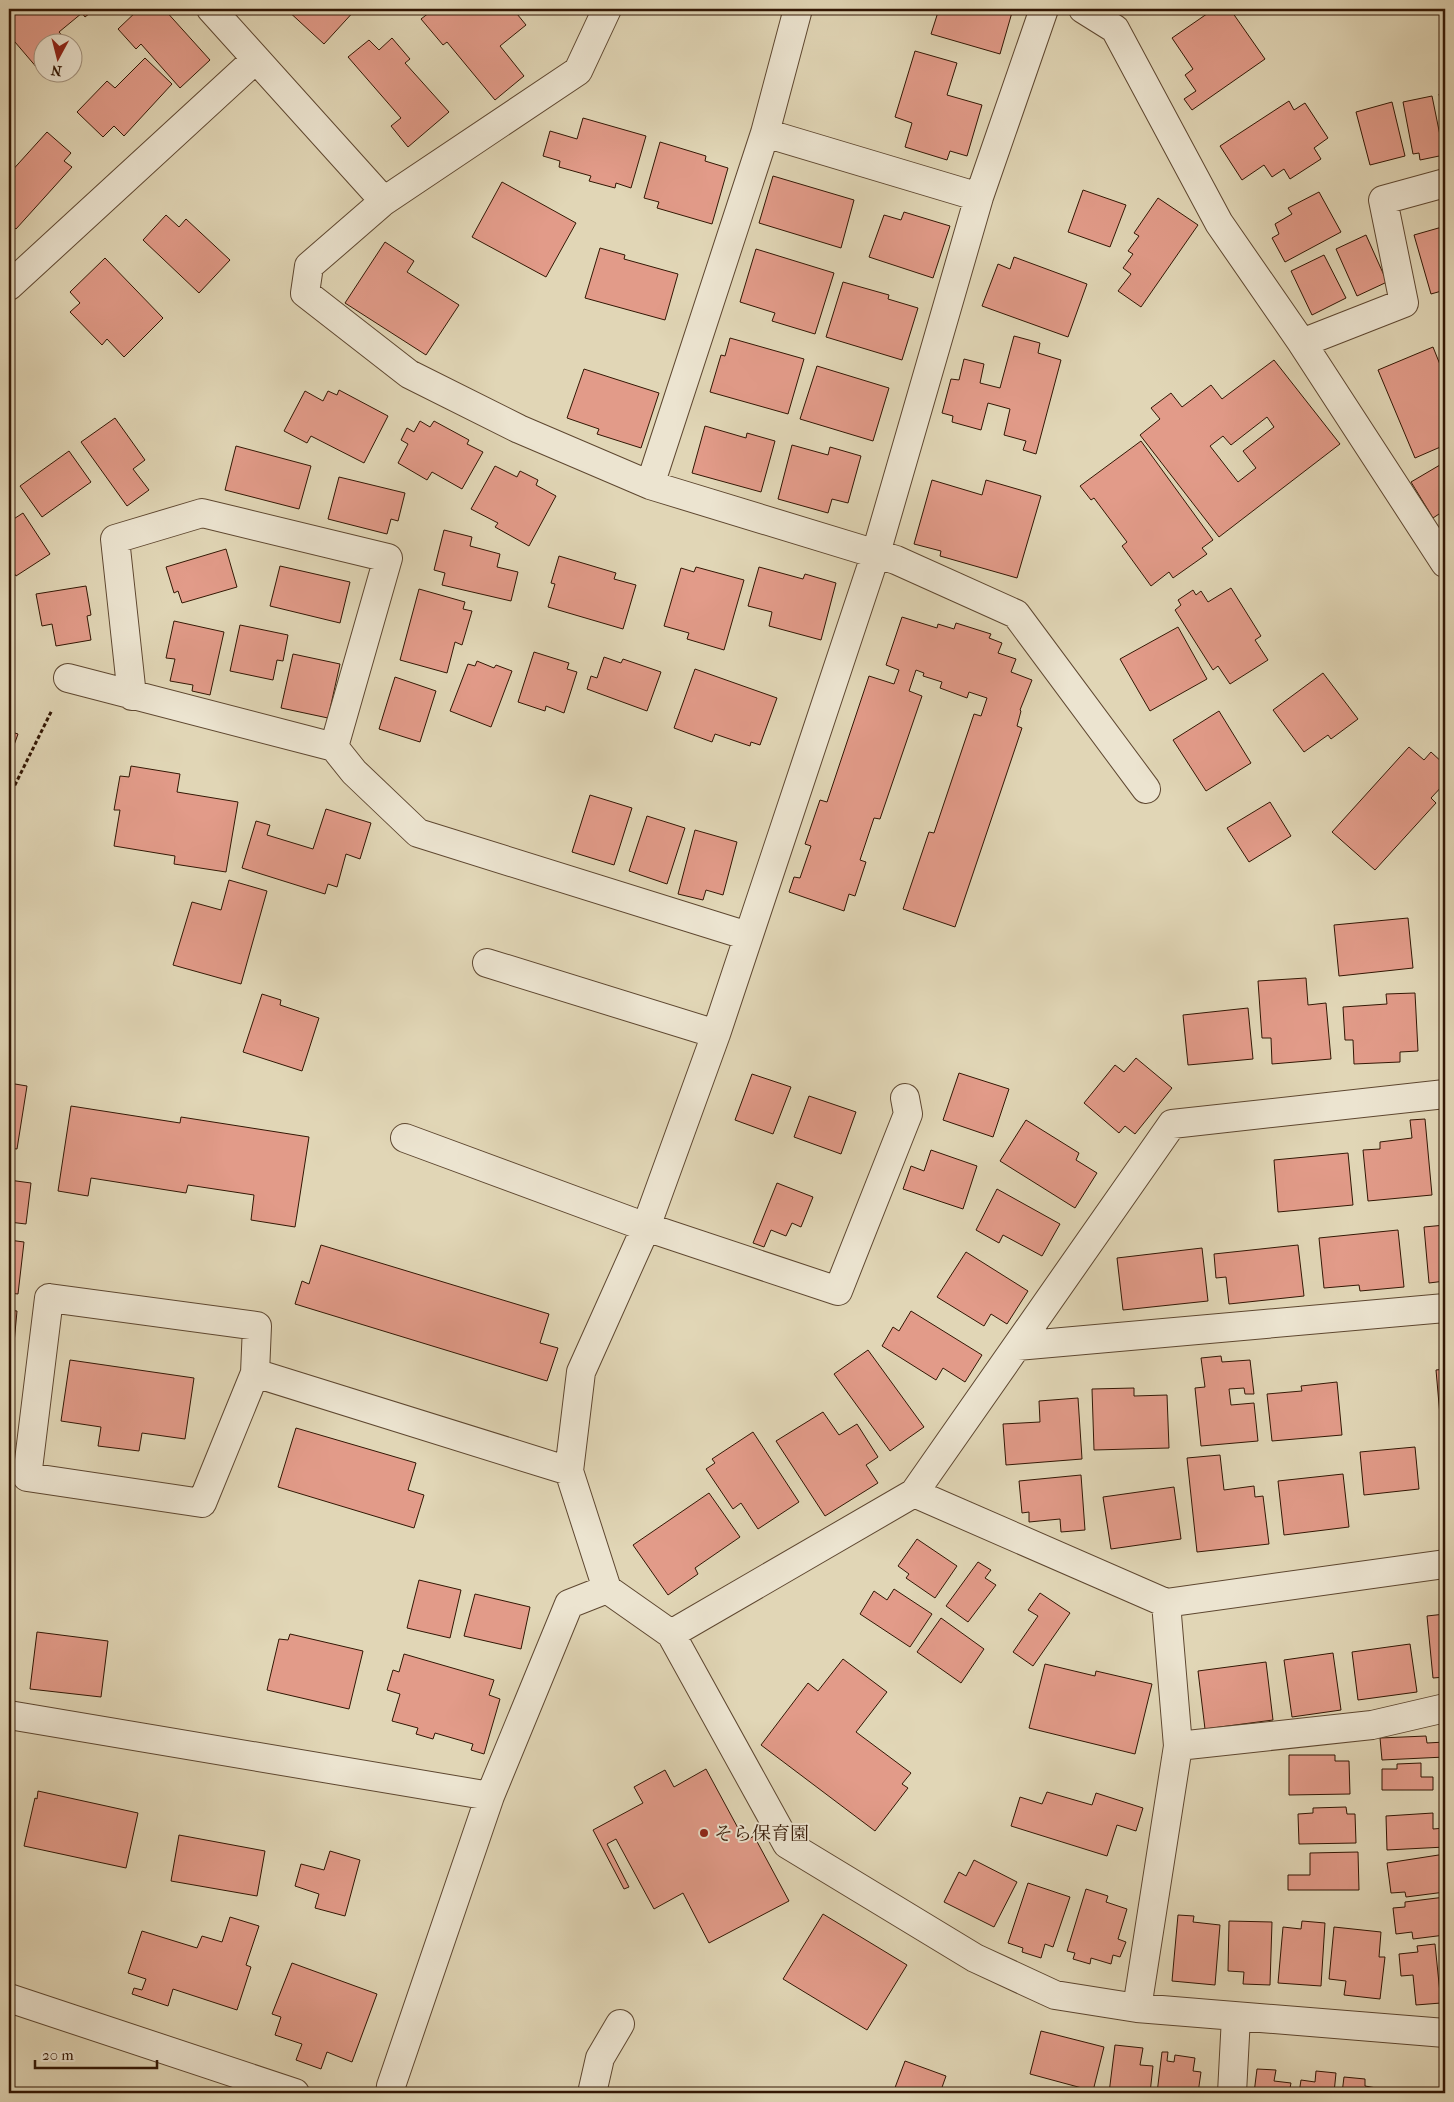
<svg xmlns="http://www.w3.org/2000/svg" width="1454" height="2102" viewBox="0 0 1454 2102" font-family="'IM FELL French Canon','Noto Serif JP',serif">
  <rect width="100%" height="100%" fill="#e1d6b6"/>
  <filter id="stains"><feTurbulence type="fractalNoise" baseFrequency=".004" numOctaves="4"/><feColorMatrix values="0 0 0 0 .2 0 0 0 0 .09 0 0 0 0 .02 0 0 0 .5 -.17"/></filter>
  <radialGradient id="worn" r=".72"><stop offset=".6" stop-color="#630" stop-opacity="0"/><stop offset="1" stop-color="#630" stop-opacity=".3"/></radialGradient>
  <path fill="#e29b89" stroke="#331704" fill-rule="evenodd" d="M9 9H95L85 17 82 13 59 32 68 42H42V66L38 69 9 35Z
    M139 9H164L210 60 180 88 141 44 136 49 118 29Z
    M286 9H356L324 44Z
    M434 9H513L526 25 500 46 524 76 495 100 447 42 443 45 421 19Z
    M939 9H1013L1000 54 931 34Z
    M1214 9H1230L1265 59 1192 110 1184 99 1196 91 1185 75 1193 69 1172 38Z
    M392 38 410 59 405 63 449 112 408 147 391 126 401 118 348 57 369 40 379 50Z
    M915 51 957 63 947 95 982 105 967 156 950 151 947 160 905 147 912 123 895 117Z
    M145 58 172 84 124 136 114 126 103 137 77 112 107 81 115 88Z
    M1445 93V123L1439 94Z
    M1432 96 1444 155 1420 160 1419 153 1413 154 1403 102Z
    M1289 101 1294 110 1305 103 1328 138 1314 148 1321 159 1290 179 1284 169 1272 177 1264 165 1242 180 1220 146Z
    M1392 102 1405 156 1370 165 1356 112Z
    M583 118 646 136 631 188 616 183 615 188 589 181 591 176 559 167 560 161 543 156 550 131 577 139Z
    M47 132 71 153 64 161 72 167 16 229 9 223V174Z
    M660 142 706 156 705 161 728 168 712 224 657 208 659 202 644 198Z
    M773 176 854 200 841 248 759 223Z
    M502 182 576 223 546 277 472 237Z
    M1083 190 1126 205 1110 247 1068 232Z
    M1319 192 1341 232 1285 262 1272 238 1279 234 1275 224 1292 214 1288 208Z
    M1158 198 1198 225 1141 307 1118 291 1131 274 1123 268 1133 254 1128 251 1139 236 1134 233Z
    M904 212 950 226 933 278 869 257 884 215 901 220Z
    M166 215 179 227 186 219 230 260 199 293 143 240Z
    M1442 227 1445 238V290L1431 294 1414 235Z
    M1366 235 1387 282 1357 296 1336 249Z
    M385 242 414 261 407 272 459 305 426 355 345 303Z
    M600 248 625 255 624 259 678 274 665 320 585 298Z
    M756 249 834 273 815 334 772 321 775 313 740 302Z
    M1324 255 1346 298 1312 315 1291 271Z
    M1014 257 1087 284 1068 337 982 306 998 264 1010 269Z
    M105 258 163 318 124 357 107 339 102 345 70 312 80 303 70 292Z
    M843 282 889 295 888 299 918 308 902 360 826 337Z
    M1014 336 1040 343 1038 353 1061 360 1036 454 1023 450 1026 441 1004 435 1010 409 988 403 981 430 952 422 953 416 942 413 951 379 959 380 964 359 984 364 980 383 1000 388Z
    M730 338 804 359 788 414 710 392 721 355 725 356Z
    M1433 347 1445 377V445L1415 458 1378 370Z
    M1274 360 1340 444 1219 537 1140 435 1160 419 1151 408 1171 393 1182 407 1211 385 1222 399ZM1267 417 1274 427 1243 451 1256 468 1238 482 1210 446 1223 436 1231 445Z
    M817 366 889 388 873 441 800 419Z
    M584 369 659 393 641 448 597 434 599 429 567 418Z
    M339 390 388 416 364 463 311 436 307 443 284 431 305 391 323 401 328 391 337 395Z
    M115 418 145 460 133 469 149 490 127 506 81 442Z
    M420 421 430 427 434 421 469 440 467 444 483 452 462 489 432 472 427 480 398 463 408 444 401 440 407 428 414 432Z
    M705 426 746 438 747 433 775 441 761 492 692 473Z
    M1141 441 1213 540 1202 548 1207 554 1173 578 1169 572 1151 586 1122 546 1127 542 1094 498 1091 500 1080 486Z
    M792 445 828 455 830 447 861 456 848 503 832 499 828 513 778 499Z
    M236 446 311 466 299 509 225 490Z
    M69 451 91 482 42 517 20 486Z
    M1445 462V510L1433 518 1411 482Z
    M495 466 517 477 520 471 538 480 536 485 556 496 529 546 495 527 498 523 471 509Z
    M339 477 405 493 398 521 391 519 387 534 328 519Z
    M932 480 982 495 986 480 1041 496 1017 578 940 556 941 551 914 544Z
    M23 513 50 554 16 576 9 565V522Z
    M444 530 472 537 470 546 500 554 497 567 518 572 511 601 442 585 445 573 434 570Z
    M226 549 237 587 182 603 178 591 174 593 166 567Z
    M559 556 616 573 614 579 636 585 623 629 548 607 555 584 551 583Z
    M280 566 350 582 340 623 270 606Z
    M696 567 744 580 724 650 687 639 689 633 664 626 681 568 694 572Z
    M759 567 803 579 805 574 836 583 821 640 769 626 772 612 748 606Z
    M86 586 91 615 87 616 91 640 56 646 52 624 42 626 36 594Z
    M1231 588 1261 636 1255 640 1268 660 1230 684 1218 666 1213 670 1175 610 1181 605 1178 600 1193 590 1196 595 1201 591 1208 602Z
    M419 589 465 602 463 609 472 611 462 645 455 642 447 673 400 660Z
    M902 617 937 628 938 624 954 629 956 623 991 634 989 638 1002 643 998 653 1016 659 1011 672 1032 680 1020 710 1021 711 1017 726 1022 728 955 927 903 909 929 832 934 833 974 714 981 716 987 698 969 692 967 698 940 688 942 682 923 676 924 673 916 670 909 691 922 696 880 819 874 818 860 860 866 862 855 896 849 894 844 911 789 892 794 877 800 878 811 846 805 844 820 800 827 802 869 676 894 684 899 670 886 665Z
    M174 621 224 632 210 695 192 691 193 685 170 681 175 659 166 658Z
    M240 625 288 635 283 661 277 660 273 680 230 671Z
    M1178 627 1207 679 1150 711 1120 659Z
    M534 652 569 663 567 669 577 672 564 713 546 706 545 711 518 702Z
    M293 654 340 664 328 718 281 708Z
    M604 657 621 663 623 659 661 672 647 711 587 689 591 676 597 678Z
    M477 661 494 668 496 665 512 671 491 727 450 711 468 664 475 666Z
    M695 669 777 698 760 745 751 742 750 746 715 734 712 742 674 728Z
    M1323 673 1358 719 1331 739 1328 735 1304 752 1273 710Z
    M395 677 436 691 420 742 379 729Z
    M1219 711 1251 763 1206 791 1173 740Z
    M9 731 18 734 9 759Z
    M1409 747 1424 760 1431 752 1445 765V783L1431 798 1436 803 1375 870 1332 832Z
    M131 766 180 774 177 792 238 802 226 872 174 864 175 856 114 846 120 810H114L120 776 129 777Z
    M590 795 632 808 614 865 572 852Z
    M1270 802 1291 836 1249 862 1227 828Z
    M326 809 371 823 360 859 346 854 337 887 328 884 325 894 242 868 256 821 270 825 267 835 313 849Z
    M647 816 685 828 667 884 629 871Z
    M695 830 737 842 723 895 706 890 703 900 678 894Z
    M229 880 267 891 241 984 173 965 192 902 221 910Z
    M1408 918 1413 968 1339 976 1334 925Z
    M1306 978 1308 1005 1326 1003 1331 1059 1272 1064 1271 1038H1262L1258 981Z
    M1415 993 1418 1051 1400 1052V1062L1354 1064 1353 1040H1345L1343 1007 1387 1004 1386 994Z
    M262 994 281 1000 280 1005 319 1018 302 1071 243 1052Z
    M1248 1008 1253 1059 1188 1065 1183 1015Z
    M1136 1058 1172 1088 1135 1134 1125 1126 1119 1133 1084 1103 1115 1065 1124 1072Z
    M959 1073 1009 1089 993 1137 943 1120Z
    M752 1074 791 1087 773 1134 735 1120Z
    M9 1083 27 1086 17 1149 9 1148Z
    M809 1096 856 1112 841 1154 794 1137Z
    M71 1106 180 1123 181 1117 309 1137 295 1227 251 1220 254 1195 188 1185 186 1193 91 1178 88 1196 58 1191Z
    M1425 1119 1432 1195 1368 1201 1363 1150 1380 1149V1142L1412 1138 1410 1120Z
    M1026 1120 1079 1153 1076 1160 1097 1173 1075 1208 1000 1161Z
    M931 1150 977 1166 963 1209 903 1189 911 1166 924 1171Z
    M1348 1153 1353 1205 1278 1212 1274 1160Z
    M9 1180 31 1183 26 1224 9 1222Z
    M777 1183 813 1197 801 1227 792 1223 786 1236 771 1230 764 1247 753 1243Z
    M997 1189 1060 1224 1042 1256 1003 1235 999 1243 976 1230Z
    M1445 1225V1281L1429 1283 1424 1227Z
    M1398 1230 1404 1287 1360 1291 1359 1285 1324 1288 1319 1238Z
    M9 1240 24 1242 18 1294 9 1293Z
    M321 1245 549 1314 540 1343 558 1348 547 1381 295 1304 302 1281 309 1284Z
    M1298 1245 1304 1296 1229 1304 1226 1277 1216 1278 1214 1254Z
    M1202 1248 1208 1301 1123 1310 1117 1258Z
    M966 1252 1028 1291 1007 1324 991 1314 984 1326 937 1297Z
    M9 1310 17 1311 12 1365 9 1364Z
    M911 1311 982 1355 965 1382 943 1368 936 1380 882 1346 893 1327 899 1331Z
    M868 1350 924 1427 890 1451 834 1374Z
    M1221 1356 1222 1362 1250 1360 1254 1394H1245L1244 1388 1229 1389 1231 1405 1254 1403 1258 1441 1201 1446 1195 1388 1205 1387 1201 1358Z
    M70 1360 194 1378 185 1439 142 1433 139 1451 98 1446 101 1427 61 1421Z
    M1445 1369V1426L1441 1427 1436 1370Z
    M1337 1382 1342 1435 1272 1441 1267 1394 1302 1391 1301 1386Z
    M1134 1388V1396L1167 1395 1169 1448 1094 1450 1092 1389Z
    M1078 1398 1082 1459 1006 1465 1003 1424 1040 1422 1039 1401Z
    M823 1412 839 1435 857 1424 878 1457 866 1465 878 1483 825 1516 776 1441Z
    M296 1428 416 1463 408 1490 424 1495 414 1528 278 1487Z
    M753 1432 799 1502 758 1529 741 1503 733 1509 706 1469 715 1463 712 1459Z
    M1415 1447 1419 1489 1364 1495 1360 1452Z
    M1220 1455 1224 1490 1254 1486 1255 1497 1263 1496 1269 1544 1197 1552 1187 1458Z
    M1343 1474 1349 1527 1284 1535 1278 1481Z
    M1081 1475 1085 1530 1061 1532 1060 1519 1029 1522V1512L1022 1513 1019 1481Z
    M1174 1487 1181 1539 1111 1549 1103 1497Z
    M709 1493 740 1537 695 1568 698 1574 668 1595 633 1545Z
    M917 1539 957 1566 935 1598 906 1578 909 1574 898 1566Z
    M978 1562 991 1570 985 1578 996 1585 968 1622 946 1606Z
    M419 1580 461 1590 450 1638 407 1628Z
    M894 1589 932 1614 910 1647 860 1614 874 1591 887 1600Z
    M1040 1593 1070 1613 1033 1666 1013 1652 1038 1616 1028 1610Z
    M475 1594 530 1607 521 1649 464 1636Z
    M1445 1614V1677L1433 1678 1427 1616Z
    M941 1618 984 1649 961 1683 917 1652Z
    M37 1632 108 1641 101 1697 30 1689Z
    M290 1634 363 1651 349 1709 267 1690 279 1639 288 1640Z
    M1410 1644 1417 1692 1358 1700 1352 1652Z
    M1333 1653 1341 1710 1292 1717 1284 1660Z
    M404 1654 494 1680 489 1695 500 1699 484 1754 471 1750 473 1744 435 1733 433 1739 416 1734 418 1728 392 1721 400 1694 387 1690 393 1670 399 1672Z
    M843 1659 887 1692 856 1732 911 1773 902 1784 908 1788 875 1831 761 1745 808 1683 818 1691Z
    M1266 1662 1273 1720 1205 1729 1198 1671Z
    M1045 1664 1095 1676 1096 1671 1152 1684 1135 1754 1029 1728Z
    M1426 1736 1427 1743 1445 1742V1757L1382 1760 1380 1738Z
    M1289 1755H1335V1761H1349L1350 1794 1289 1795Z
    M1421 1763V1777H1433V1790H1382V1769H1397V1764Z
    M706 1769 745 1841 754 1836 789 1901 709 1943 683 1893 654 1909 616 1839 607 1844 629 1887 624 1889 593 1830 643 1803 634 1787 665 1770 674 1787Z
    M38 1791 138 1813 126 1868 24 1846 35 1798 37 1799Z
    M1047 1792 1092 1805 1096 1793 1143 1808 1136 1831 1117 1825 1107 1856 1011 1826 1020 1797 1042 1804Z
    M1346 1807 1347 1814H1355L1356 1843 1299 1844 1298 1814 1313 1813V1808Z
    M1433 1813V1829L1445 1828V1847L1387 1850 1386 1816Z
    M179 1835 265 1851 257 1896 171 1881Z
    M330 1851 360 1860 345 1916 315 1908 319 1894 295 1886 301 1864 324 1870Z
    M1358 1852 1359 1890H1288V1875H1310V1853Z
    M1445 1854V1892L1406 1897 1405 1892 1391 1893 1387 1863Z
    M974 1860 1017 1882 994 1927 944 1902 959 1872 966 1876Z
    M1028 1883 1070 1897 1053 1947 1045 1944 1041 1958 1022 1952 1023 1948 1008 1943Z
    M1086 1889 1108 1896 1106 1902 1127 1909 1118 1939 1126 1942 1120 1957 1113 1955 1111 1964 1091 1958 1090 1964 1073 1959 1075 1953 1067 1951Z
    M1445 1897V1935L1413 1939 1412 1932 1396 1934 1393 1908 1405 1907V1902Z
    M823 1914 907 1965 867 2030 783 1979Z
    M1178 1915 1194 1916 1193 1922 1220 1925 1215 1985 1172 1981Z
    M230 1917 259 1926 246 1965 251 1967 237 2010 173 1989 168 2006 132 1994 134 1988 142 1990 146 1979 128 1973 142 1931 197 1948 202 1936 222 1942Z
    M1229 1921 1272 1922 1270 1985 1243 1984 1244 1972 1228 1971Z
    M1302 1921 1325 1923 1321 1986 1278 1983 1283 1927 1301 1929Z
    M1334 1927 1381 1932 1379 1957H1385L1380 1999 1344 1995 1346 1981 1329 1979Z
    M1435 1944 1441 2003 1416 2005 1413 1975 1401 1976 1399 1954 1418 1952 1417 1946Z
    M1445 1953V1984L1440 1954Z
    M292 1963 377 1994 352 2062 327 2052 321 2069 296 2060 302 2044 275 2035 281 2017 272 2014Z
    M1041 2031 1104 2047 1093 2091 1030 2074Z
    M1115 2045 1143 2048 1140 2065 1153 2066 1150 2093H1109Z
    M1162 2052H1168L1167 2061 1174 2062 1175 2055 1195 2058 1193 2071 1201 2072 1198 2093H1157Z
    M905 2061 946 2076 940 2093H893Z
    M1257 2069 1276 2070 1274 2081 1291 2083 1289 2093H1254Z
    M1316 2071 1336 2073 1334 2093H1299L1301 2080 1315 2082Z
    M1344 2077 1365 2079V2086L1388 2090V2093H1342Z"/>
  <g fill="none" stroke-linecap="round" stroke-linejoin="round">
    <g stroke="#5e4730" stroke-width="30">
      <path id="street" d="M211 9 384 201
        M607 9 578 71 384 201 309 266 305 293 409 374 519 429 650 485 896 560 1016 614 1146 789
        M1044 9 979 197 876 553 716 1034 646 1227 581 1372 569 1471 607 1589 671 1634 787 1844 975 1958 1055 1995 1137 2008 1445 2033
        M1083 9 1115 29 1219 223 1302 343 1445 563
        M765 133 979 197
        M9 286 256 59
        M1302 343 1404 303 1383 200 1445 183
        M650 485 765 133 798 9
        M68 678 334 747 354 772 418 833 748 936
        M132 696 115 539 202 513 388 558 334 747
        M487 963 716 1034
        M405 1138 646 1227 838 1291 908 1114 905 1098
        M1017 1346 1445 1308
        M255 1373 202 1503 27 1477 49 1298 257 1326 255 1373 569 1471
        M914 1493 1166 1603 1445 1564
        M671 1634 914 1493 1172 1124 1445 1094
        M9 1715 490 1796 569 1604 607 1589
        M1178 1746 1372 1725 1445 1708
        M9 1998 295 2093
        M1137 2008 1178 1746 1166 1603
        M390 2093 391 2086 490 1796
        M592 2093 600 2058 620 2024
        M1232 2093 1236 2017"/>
    </g>
    <path stroke="#331704" stroke-width="3" stroke-dasharray="4 2.5" stroke-linecap="butt" d="M9 797 52 710"/>
    <use href="#street" stroke="#ece4d0" stroke-width="28"/>
  </g>
  <circle fill="#8f2418" stroke="#ece4d0" stroke-width="2" cx="704" cy="1833" r="5"/>
  <g text-anchor="middle" stroke-width="4" stroke-linejoin="round" paint-order="stroke">
    <g font-size="19" fill="#331704" stroke="#ece4d0" text-anchor="start">
      <text x="714" y="1840">そら保育園</text>
    </g>
  </g>
  <rect width="1454" height="2102" fill="none" stroke="#e1d6b6" stroke-width="30"/>
  <rect x="10" y="10" width="1434" height="2082" fill="none" stroke="#331704" stroke-width="2.5"/>
  <rect x="15" y="15" width="1424" height="2072" fill="none" stroke="#331704"/>
  <g transform="translate(58 58) rotate(187)"><circle r="24" fill="#ece4d0" stroke="#a2927e"/>
  <path d="M0-4L9 19L0 12L-9 19Z" fill="#8f2418"/>
  <text y="-8" font-size="14" font-weight="bold" text-anchor="middle" fill="#331704">N</text>
  </g>
  <path d="M35 2060v8h122v-8" fill="none" stroke="#331704" stroke-width="2.5"/>
  <text x="42" y="2060" font-size="15" fill="#331704" stroke="#ece4d0" stroke-width="4" paint-order="stroke">20 m</text>
  <rect width="100%" height="100%" filter="url(#stains)"/>
  <rect width="100%" height="100%" fill="url(#worn)"/>
</svg>
